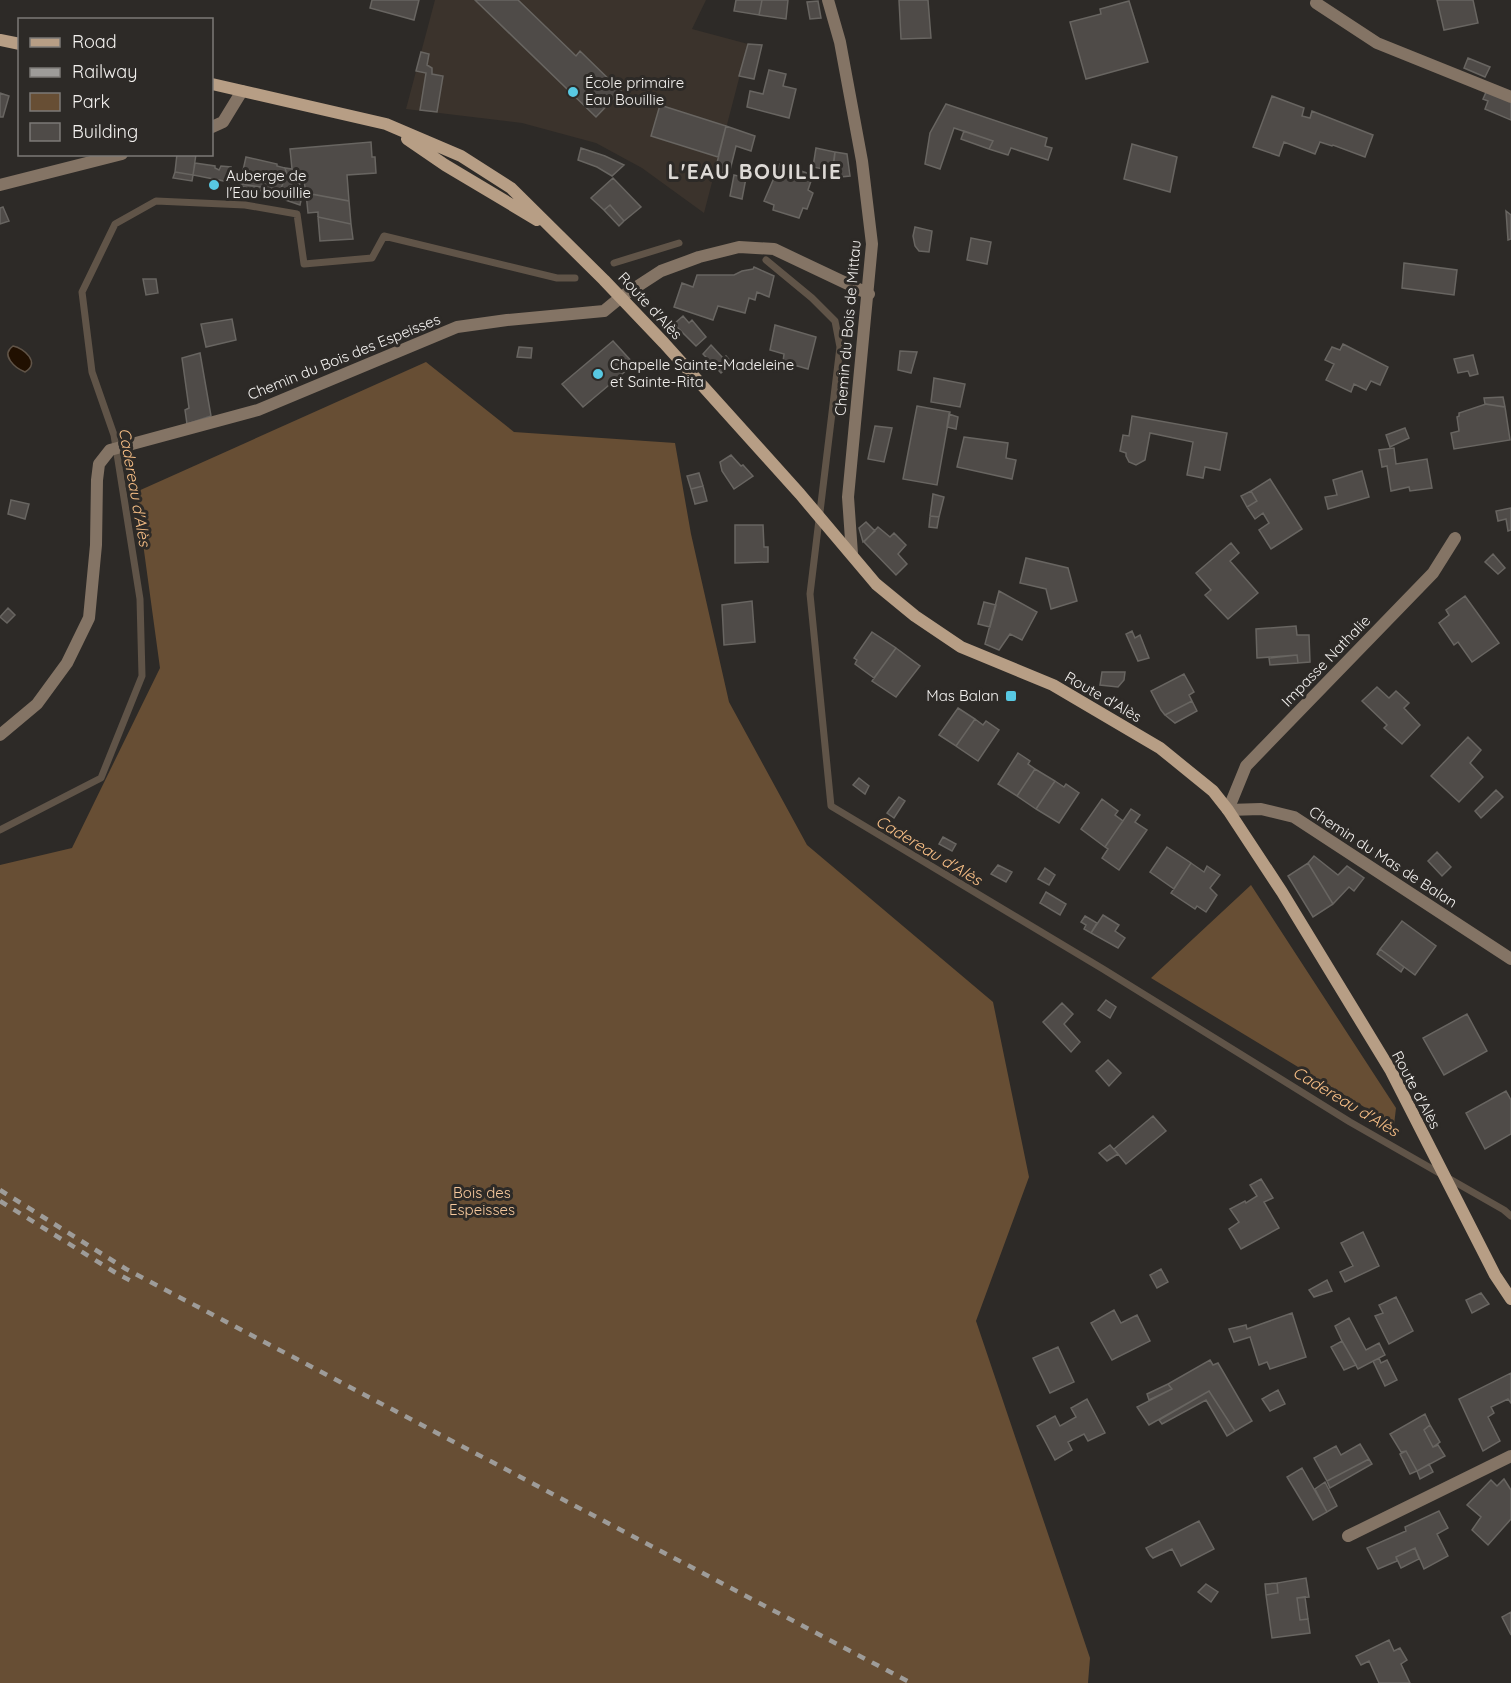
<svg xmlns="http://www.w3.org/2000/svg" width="1511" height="1683" viewBox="0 0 1511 1683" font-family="Quicksand,sans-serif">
  <rect width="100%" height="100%" fill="#2d2a27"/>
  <path fill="#3b332c" d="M435 0H706L692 29 748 44 704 213 642 168 596 143 522 123 406 109Z"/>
  <path fill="#674e34" d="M426 362 514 432 675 443 691 534 729 702 807 845 993 1002 1029 1177 976 1321 1090 1658 1088 1683H0V865L72 848 160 668 136 492Z
    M1251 885 1396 1108 1394 1125 1151 978Z"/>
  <path fill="#211001" stroke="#605448" stroke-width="1.5" d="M13 346C24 348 41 363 25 372 15 368 0 355 13 346Z"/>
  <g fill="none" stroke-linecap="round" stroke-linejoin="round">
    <path stroke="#605448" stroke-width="7" d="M766 260 812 298 835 321 840 347 810 594 831 806 1103 969 1350 1122 1504 1210 1511 1216
      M614 263 679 243
      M0 830 101 778 142 676 140 599 114 435 92 372 82 292 115 224 156 201 245 205 297 214 304 264 372 258 384 236 557 278H575"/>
  </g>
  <path fill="#4f4b48" stroke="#686561" stroke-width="1.5" d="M372 0H419L414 20 370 8Z
    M475 0H518L576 56 580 51 621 91 596 117Z
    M736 0H762L759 15 734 11Z
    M762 0H788L786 19 759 15Z
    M899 0H928L931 38 901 39Z
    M1437 0H1473L1478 23 1444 30Z
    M818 1 821 18 810 19 807 2Z
    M1129 1 1148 62 1086 79 1070 22 1101 14 1100 9Z
    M748 44 762 45 754 79 739 76Z
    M421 52 429 54 427 65 432 68V74L443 76 437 112 420 110 426 73 416 71Z
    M1468 58 1490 67 1485 77 1464 68Z
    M769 70 786 74 783 86 796 89 789 118 747 107 750 91 763 94Z
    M1487 90 1511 100V120L1485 109 1488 101 1483 99Z
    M0 93 9 96 3 117H0Z
    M1272 96 1304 108 1302 116 1310 118 1312 111 1373 135 1365 157 1333 145 1332 146 1320 142 1315 154 1284 142 1279 156 1253 147Z
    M946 104 1047 138 1045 146 1052 148 1048 160 1011 148 1008 155 989 149 993 141 954 128 940 169 925 164 930 133Z
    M660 105 726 126 718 157 651 136Z
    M726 126 755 136 751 151 736 146 729 174 715 171Z
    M964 131 993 141 989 149 961 139Z
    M371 142 372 157H375L376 173 347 175 349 201 306 193 304 181H300L299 192 280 190 287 175 285 168 292 169 290 149Z
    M1132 144 1177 157 1170 192 1124 179Z
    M581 148 605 156 624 165 612 176 597 167 578 160Z
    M816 148 835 152 833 171 813 167Z
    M835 152 847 154 850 176 831 178Z
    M177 154H196L193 175 175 172Z
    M246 157 277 164V166L285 168 287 175 280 190 240 184Z
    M195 163 215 166V168L219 170 221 166 231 167 229 182 193 175Z
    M780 164 813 175 808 190 813 193 807 209 803 208 799 218 773 210 774 205 764 201Z
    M175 172 193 175 192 181 173 178Z
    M734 175 746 178 742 199 730 196Z
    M613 178 641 207 624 221 610 205 604 210 591 198Z
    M240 184 299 192V195L302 196 300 205 271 195 272 193 239 186Z
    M306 193 349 201 351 224 318 217V212L308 213Z
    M610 205 624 221 619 226 604 210Z
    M3 207 9 221 0 224V208Z
    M1506 211 1511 215V239L1508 240Z
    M318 217 351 224 353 239 320 241Z
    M915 227 932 231 929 252 919 251 915 246 913 236Z
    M971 238 991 242 987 264 967 260Z
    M1404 263 1457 270 1454 295 1402 288Z
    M754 267 774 276 769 297 757 292 755 300 749 298 745 313 718 306 713 320 674 307 682 283 693 287 697 275H734L742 271 753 269Z
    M143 279H156L158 293 146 295Z
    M683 316 689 323 692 320 706 337 696 346 674 324Z
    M232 319 236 340 206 347 201 324Z
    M775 325 816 337 808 369 783 362 784 354 770 350Z
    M613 341 634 364 583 407 562 384Z
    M1343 344 1388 367 1380 385 1371 381 1366 390 1354 384 1351 392 1326 380 1334 364 1325 360 1332 347 1340 350Z
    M711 345 723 358 726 356 732 363 721 373 703 354Z
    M519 347 532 348 531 358 517 357Z
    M900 351 917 352 911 373 898 370Z
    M200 353 211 416 187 424 185 410 189 408 182 358Z
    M1473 355 1478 374 1470 376 1468 371 1458 373 1454 359Z
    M934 378 965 384 960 407 931 402Z
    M1503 397 1505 407 1485 404 1484 398Z
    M1486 404 1505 407 1510 440 1454 449 1451 433 1459 431 1457 417 1459 416V413Z
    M917 406 950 412 937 485 903 479Z
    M949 414 958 417 956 429 947 427Z
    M1132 416 1227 433 1220 470 1205 467 1203 478 1187 475 1193 442 1150 433 1145 460 1136 465 1129 462 1126 456V453L1120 451 1123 435 1129 436Z
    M875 426 892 428 884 462 868 459Z
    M1405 428 1409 438 1390 447 1386 435Z
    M964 437 1008 443 1006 458 1016 460 1012 479 957 467Z
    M1394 448 1396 464 1427 459 1432 488 1410 491 1409 487 1391 491 1387 466 1382 467 1379 450Z
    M731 455 741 466 743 465 753 476 734 489 722 471 720 462Z
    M1362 471 1369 497 1328 509 1325 497 1337 495 1333 480Z
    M699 473 703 486 691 489 687 476Z
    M1270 479 1302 529 1271 549 1259 530 1269 523 1263 513 1255 519 1247 507 1257 501 1251 491Z
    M703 486 707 501 695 504 691 489Z
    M1251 491 1257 501 1247 507 1241 496Z
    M933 494 944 497 939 517 930 516Z
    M11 500 29 504 25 519 8 514Z
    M1511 508V530L1508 531 1506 519 1498 521 1496 511Z
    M930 516 939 517 937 528 929 527Z
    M866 522 875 531 863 542 859 528Z
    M735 525H763L764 547H768V562L735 563Z
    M878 527 890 537 894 533 906 545 898 554 907 564 896 575 864 542Z
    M1231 543 1239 553 1230 561 1258 593 1228 619 1205 595 1211 590 1196 573Z
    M1493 554 1505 568 1498 574 1485 562Z
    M1026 558 1068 568 1077 601 1051 609 1046 589 1020 583Z
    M999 591 1037 612 1022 640 1010 634 999 650 985 644Z
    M1465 596 1499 643 1472 662 1458 642 1454 645 1439 623 1449 615 1446 610Z
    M752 601 755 642 724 645 722 605Z
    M984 602 996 605 990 627 978 624Z
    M8 608 15 615 7 623 0 617Z
    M1296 626 1297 635H1309L1310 662 1298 663 1297 655 1257 658 1256 629Z
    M1132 631 1135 638 1140 635 1149 658 1138 661 1126 634Z
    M872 632 896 648 874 678 855 664 857 660 854 658Z
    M896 648 920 666 896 697 872 681Z
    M1297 655 1298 663 1270 665 1269 658Z
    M1102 672H1125L1124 680 1118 687 1100 685Z
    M1184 674 1194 692 1189 695 1192 701 1165 715 1161 710 1151 691Z
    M1377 687 1389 698 1396 691 1409 703 1404 708 1420 725 1402 744 1384 728 1387 725 1362 701Z
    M1192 701 1197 711 1175 723 1165 715Z
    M958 708 975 719 956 746 939 735Z
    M975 719 983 725 986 721 999 730 978 761 956 746Z
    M1468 737 1481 750 1470 763 1483 777 1459 802 1431 776Z
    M1018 753 1030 761 1028 764 1035 769 1017 796 998 784Z
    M1035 769 1055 781 1036 809 1017 796Z
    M859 778 869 786 865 794 853 785Z
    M1055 781 1064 787 1066 784 1079 793 1059 823 1036 809Z
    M1496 790 1503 797 1481 818 1475 811Z
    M899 797 905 801 894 818 887 813Z
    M1102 799 1118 811 1115 815 1123 821 1105 847 1081 829Z
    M1131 809 1140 815 1135 822 1147 830 1119 870 1102 858 1108 849 1105 847Z
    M943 837 956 844 952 851 939 844Z
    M1167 847 1191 863 1174 889 1150 872Z
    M1437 852 1451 867 1442 876 1428 861Z
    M1314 856 1338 875 1347 866 1364 878 1354 891 1349 887 1333 904 1308 863Z
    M1191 863 1204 872 1207 866 1220 875 1210 888 1217 895 1206 912 1197 906 1195 909 1171 893Z
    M1308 863 1333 904 1313 917 1288 876Z
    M998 865 1012 872 1006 882 991 874Z
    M1045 868 1055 875 1049 885 1038 879Z
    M1046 892 1066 904 1060 915 1040 903Z
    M1103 915 1119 925 1115 931 1125 938 1118 948 1091 933Z
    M1085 916 1097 923 1091 933 1084 929 1086 925 1081 922Z
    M1402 921 1436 946 1415 975 1380 949Z
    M1380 949 1404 967 1401 972 1377 954Z
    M1106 1000 1116 1007 1110 1018 1098 1010Z
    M1062 1003 1073 1014 1064 1024 1080 1042 1071 1052 1043 1022Z
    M1467 1014 1487 1051 1444 1075 1423 1038Z
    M1108 1060 1121 1073 1109 1086 1096 1071Z
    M1506 1091 1511 1100V1134L1485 1149 1466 1113Z
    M1153 1116 1166 1131 1126 1164 1114 1149Z
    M1110 1145 1118 1154 1107 1161 1099 1153Z
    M1261 1179 1273 1198 1264 1202 1279 1228 1241 1249 1229 1229 1239 1222 1230 1209 1245 1201 1246 1203 1257 1196 1250 1185Z
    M1363 1232 1379 1266 1345 1282 1340 1272 1353 1266 1341 1243Z
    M1161 1269 1168 1282 1157 1288 1150 1275Z
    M1327 1280 1332 1291 1314 1297 1309 1290Z
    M1481 1293 1489 1304 1472 1313 1466 1300Z
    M1396 1297 1413 1331 1389 1344 1375 1316 1383 1313 1379 1305Z
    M1114 1310 1121 1323 1137 1315 1150 1341 1112 1360 1091 1323Z
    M1292 1313 1306 1357 1270 1369 1267 1362 1259 1365 1250 1337 1234 1342 1229 1329 1246 1325 1247 1329Z
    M1349 1318 1366 1350 1379 1343 1385 1355 1358 1369 1342 1341 1335 1326Z
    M1342 1341 1356 1365 1344 1370 1331 1347Z
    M1058 1347 1074 1382 1050 1393 1033 1358Z
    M1379 1358 1381 1363 1387 1360 1397 1380 1385 1386 1373 1361Z
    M1210 1360 1213 1365 1218 1363 1252 1421 1235 1431 1209 1391 1149 1425 1137 1407 1172 1389 1168 1384Z
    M1511 1373V1403L1508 1399 1491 1407 1494 1413 1488 1417 1500 1441 1483 1451 1459 1399Z
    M1168 1384 1172 1389 1149 1400 1147 1394Z
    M1278 1390 1285 1404 1270 1411 1262 1399Z
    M1209 1391 1235 1431 1227 1436 1206 1400 1162 1424 1159 1420Z
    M1087 1399 1105 1433 1088 1441 1084 1434 1068 1442 1072 1450 1055 1460 1037 1426 1055 1416 1060 1426 1076 1417 1071 1408Z
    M1425 1414 1430 1425 1424 1430 1433 1447 1438 1445 1445 1456 1417 1471 1406 1451 1401 1452 1390 1434Z
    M1430 1425 1440 1442 1433 1447 1424 1430Z
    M1360 1444 1369 1459 1327 1481 1314 1458 1336 1446 1341 1455Z
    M1406 1451 1417 1471 1410 1474 1400 1454Z
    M1369 1459 1372 1464 1330 1488 1327 1481Z
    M1429 1464 1433 1472 1420 1479 1417 1471Z
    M1302 1468 1327 1512 1313 1520 1287 1477Z
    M1504 1479 1511 1490V1519L1488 1545 1472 1530 1481 1517 1467 1505 1491 1480 1497 1486Z
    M1325 1482 1337 1506 1327 1512 1315 1489Z
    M1439 1511 1448 1528 1437 1534 1448 1556 1424 1569 1415 1548 1396 1557 1397 1561 1378 1569 1367 1548 1406 1531 1405 1527Z
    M1199 1521 1214 1549 1181 1566 1172 1549 1153 1558 1150 1555 1146 1548Z
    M1415 1548 1419 1559 1401 1568 1396 1557Z
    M1306 1578 1309 1597 1297 1598 1300 1620 1308 1619 1310 1633 1272 1638 1266 1595 1278 1593 1277 1583Z
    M1277 1583 1278 1593 1266 1595 1265 1584Z
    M1206 1584 1218 1592 1211 1602 1198 1592Z
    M1305 1597 1308 1619 1300 1620 1297 1598Z
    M1511 1612V1635L1502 1617Z
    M1389 1640 1394 1651 1400 1648 1407 1660 1401 1664 1410 1683H1379L1369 1661 1361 1665 1356 1656Z"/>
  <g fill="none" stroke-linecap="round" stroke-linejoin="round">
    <path stroke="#847465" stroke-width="12" d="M828 0 840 42 862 161 872 244 848 497 852 554
      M1316 3 1377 43 1511 97
      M212 127 223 122 242 91
      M0 185 122 154
      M0 735 37 704 67 663 89 618 96 545 97 480 99 464 110 450 258 410 457 327 507 320 604 311 621 297 661 271 699 257 739 247 774 249 869 294
      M1228 810 1246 766 1433 573 1455 538
      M1348 1536 1511 1456"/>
    <path stroke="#847465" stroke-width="12" d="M1228 810 1261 809 1294 817 1511 959"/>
    <path stroke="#b79e85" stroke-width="12" d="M0 40 20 44
      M212 84 386 124 461 156 511 188 604 280 664 343 800 494 876 584 915 616 961 647 1053 685 1160 748 1213 791 1228 810 1282 892 1391 1071 1495 1275 1511 1299
      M407 139 445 165 537 220"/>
    <path stroke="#9e9c99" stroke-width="4.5" stroke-dasharray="8 8" stroke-linecap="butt" d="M0 1190 126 1269 911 1683
      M0 1201 116 1273 133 1282"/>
  </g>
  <g fill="#58c9e3" stroke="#2d2a27" stroke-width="2">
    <circle cx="573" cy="92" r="6"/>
    <circle cx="214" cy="185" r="6"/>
    <circle cx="598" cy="374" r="6"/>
    <rect x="1005" y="690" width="12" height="12" rx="3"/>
  </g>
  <g text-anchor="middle" stroke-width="6" stroke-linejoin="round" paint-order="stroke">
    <g font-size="15" fill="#f3f1ef" stroke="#2d2a27" text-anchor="start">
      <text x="585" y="88">École primaire<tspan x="585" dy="17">Eau Bouillie</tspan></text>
      <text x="226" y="181">Auberge de<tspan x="226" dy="17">l'Eau bouillie</tspan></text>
      <text x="610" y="370">Chapelle Sainte-Madeleine<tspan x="610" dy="17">et Sainte-Rita</tspan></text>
      <text x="999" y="701" text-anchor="end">Mas Balan</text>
    </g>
    <g font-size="15" fill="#f3f1ef" stroke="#2d2a27">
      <text transform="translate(650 306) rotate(47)" y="5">Route d'Alès</text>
      <text transform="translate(848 328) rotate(-85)" y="5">Chemin du Bois de Mittau</text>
      <text transform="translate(344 357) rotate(-22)" y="5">Chemin du Bois des Espeisses</text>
      <text transform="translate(1326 661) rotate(-46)" y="5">Impasse Nathalie</text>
      <text transform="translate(1103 697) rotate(30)" y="5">Route d'Alès</text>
      <text transform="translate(1383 857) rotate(33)" y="5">Chemin du Mas de Balan</text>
      <text transform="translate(1416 1090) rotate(62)" y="5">Route d'Alès</text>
    </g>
    <g font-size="15" fill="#f7c99d" stroke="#2d2a27">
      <text x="482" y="1198">Bois des<tspan x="482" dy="17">Espeisses</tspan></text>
    </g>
    <g font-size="16" font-style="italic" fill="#f8bf86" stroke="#2d2a27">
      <text transform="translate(135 487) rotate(80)" y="6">Cadereau d'Alès</text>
      <text transform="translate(929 850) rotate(31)" y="6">Cadereau d'Alès</text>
      <text transform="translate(1346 1101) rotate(31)" y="6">Cadereau d'Alès</text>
    </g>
    <g font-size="21" font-weight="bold" letter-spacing="1.5" fill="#ddd9d5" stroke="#2d2a27">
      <text x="755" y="179">L'EAU BOUILLIE</text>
    </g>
  </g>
  <rect x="18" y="18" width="195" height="138" fill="#2d2a27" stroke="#7c7a77" stroke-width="1.5"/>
  <rect x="30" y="38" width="30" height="9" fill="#b79e85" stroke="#7c7a77" stroke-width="1.5"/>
  <text x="72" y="48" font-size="18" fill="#f3f1ef">Road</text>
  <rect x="30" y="68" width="30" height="9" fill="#9e9c99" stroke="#7c7a77" stroke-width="1.5"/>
  <text x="72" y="78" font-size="18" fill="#f3f1ef">Railway</text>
  <rect x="30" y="93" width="30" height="18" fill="#674e34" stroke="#7c7a77" stroke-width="1.5"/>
  <text x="72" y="108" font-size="18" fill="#f3f1ef">Park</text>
  <rect x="30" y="123" width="30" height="18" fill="#4f4b48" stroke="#7c7a77" stroke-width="1.5"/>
  <text x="72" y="138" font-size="18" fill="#f3f1ef">Building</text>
</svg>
